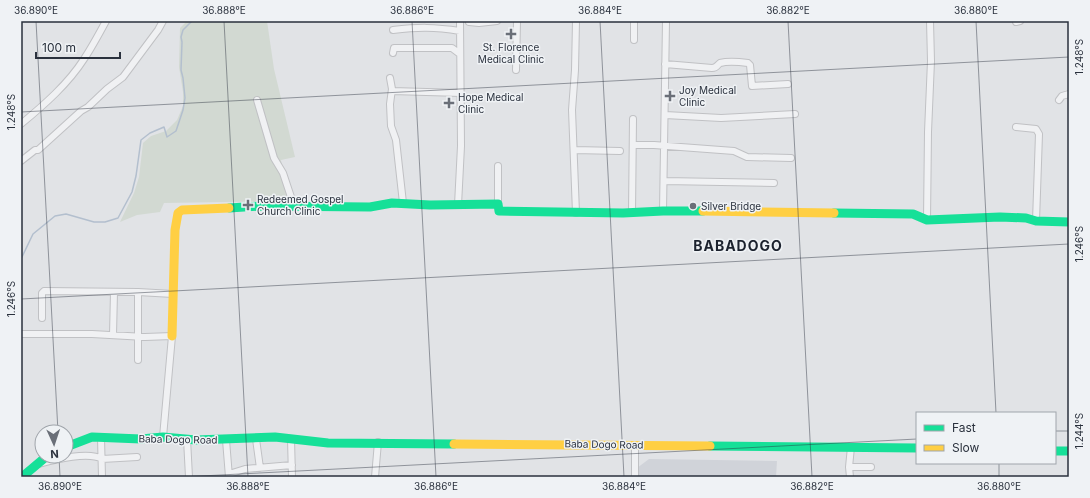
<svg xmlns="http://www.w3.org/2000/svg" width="1090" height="498" viewBox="0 0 1090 498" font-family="Inter,sans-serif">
  <rect width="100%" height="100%" fill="#e1e3e6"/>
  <path fill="#d0d3d9" d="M649 459 777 461 776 477H637V468Z"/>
  <path fill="#d2d9d2" d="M187 21H267L274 69 295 157 281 160 288 201 164 203 160 212 137 215 120 222 134 193 139 177 143 143 151 136 166 131 177 120 183 106V92L179 67 180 28Z"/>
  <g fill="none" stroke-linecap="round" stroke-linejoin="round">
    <path stroke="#b3bfce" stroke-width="1.5" d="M21 259 33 234 55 216 66 214 94 222H105L118 218 132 192 136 176 141 140 150 133 164 127 167 137 176 131 183 110 185 98 183 78 181 70 182 42 181 37 183 30 192 21"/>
    <g stroke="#c0c1c4" stroke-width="8">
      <path id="street" d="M634 21V40
        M469 22 479 23 497 21
        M1016 22 1020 21
        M393 30C419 27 434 27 460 31
        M393 53 394 48H452L460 54
        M665 64 712 68C717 68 717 65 720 63 728 61 740 62 748 63L750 65 752 86 788 84
        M516 70 517 21
        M390 78 392 89 390 104 391 126 396 140 403 203
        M392 91 461 93
        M257 100 274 158 283 173 294 206
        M1059 100 1062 96 1069 94
        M665 115 721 118 795 114
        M21 124C44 105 68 84 84 59 92 47 99 34 106 21
        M1016 127 1036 129 1039 134 1036 221
        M633 145H654L734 151 747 157 791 158
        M574 150 620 151
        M21 161 35 150H38L81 111 88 107 107 89 123 77 158 30 163 21
        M498 166V204
        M664 181 774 183
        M458 205 461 146 460 21
        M663 211 666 21
        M576 213 572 110 575 70 576 21
        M632 213 633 119
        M927 220 928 132 931 61 930 21
        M138 292V360
        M42 318V293L44 291 138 292 173 294
        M21 334H92L145 337 172 336 163 437
        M113 335 114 292
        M101 438 102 477
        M187 439 189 477
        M256 439 260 468
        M291 439 292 477
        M226 440 229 477
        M635 445V477
        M851 447 849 467H871
        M38 464C54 460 88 451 102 459L137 457
        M849 467 850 477
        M229 474 245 469 292 465
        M375 477 378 442"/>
    </g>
    <use href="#street" stroke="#f0f1f3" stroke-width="6"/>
    <path stroke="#16e098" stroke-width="9" d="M229 208 262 206 370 207 392 203 430 205 498 204 499 211 623 213 663 211H703
      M834 213 913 214 927 220 1000 217 1026 218 1036 221 1069 222
      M710 446 917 448
      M66 447 92 437 141 439 163 437 196 440 275 437 328 443 454 444
      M1055 451H1069
      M22 477 47 456"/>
    <path stroke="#ffcf43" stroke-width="9" d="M703 211 834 213
      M172 336 175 230 178 213 182 210 229 208
      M454 444 710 446"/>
  </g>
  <path fill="none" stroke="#2a313d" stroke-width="1" stroke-opacity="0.45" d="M36 21 58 432M224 21 248 477M412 21 436 477M600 21 624 477M788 21 812 477M976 21 996 413M21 112 1069 57M21 299 1069 244M1055 431H1069M59 456 60 477M999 463V477M182 477 917 439"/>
  <g fill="#6a6f78" stroke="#eff2f5" stroke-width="1.5">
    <path d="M509 28h4v4h4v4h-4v4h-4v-4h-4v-4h4z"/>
    <path d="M668 90h4v4h4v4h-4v4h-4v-4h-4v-4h4z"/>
    <path d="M447 97h4v4h4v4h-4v4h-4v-4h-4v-4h4z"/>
    <path d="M246 199h4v4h4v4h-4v4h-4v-4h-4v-4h4z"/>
    <circle cx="693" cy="206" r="4"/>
  </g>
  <g text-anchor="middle" stroke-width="3" stroke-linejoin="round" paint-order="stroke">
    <g font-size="10" fill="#2a313d" stroke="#eff2f5" text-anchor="start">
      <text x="511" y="51" text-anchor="middle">St. Florence<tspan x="511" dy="12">Medical Clinic</tspan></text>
      <text x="679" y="94">Joy Medical<tspan x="679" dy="12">Clinic</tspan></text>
      <text x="458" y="101">Hope Medical<tspan x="458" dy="12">Clinic</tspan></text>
      <text x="257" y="203">Redeemed Gospel<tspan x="257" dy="12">Church Clinic</tspan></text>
      <text x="701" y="210">Silver Bridge</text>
    </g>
    <g font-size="10" fill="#2a313d" stroke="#eff2f5">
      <text transform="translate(178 439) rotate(1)" y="4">Baba Dogo Road</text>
      <text transform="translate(604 444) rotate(1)" y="4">Baba Dogo Road</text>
    </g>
    <g font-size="14" font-weight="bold" letter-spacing="1" fill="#1c222e" stroke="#eff2f5">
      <text x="738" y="251">BABADOGO</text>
    </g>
  </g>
  <rect width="1090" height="498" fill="none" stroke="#eff2f5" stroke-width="44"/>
  <rect x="916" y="412" width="140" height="52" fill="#eff2f5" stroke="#a0a5ab"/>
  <rect x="924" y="425" width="20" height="6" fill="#16e098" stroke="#a0a5ab"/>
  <text x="952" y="432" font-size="12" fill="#2a313d">Fast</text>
  <rect x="924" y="445" width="20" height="6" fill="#ffcf43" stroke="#a0a5ab"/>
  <text x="952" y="452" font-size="12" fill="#2a313d">Slow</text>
  <g transform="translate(54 444) rotate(177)"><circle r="19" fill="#eff2f5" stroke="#a0a5ab"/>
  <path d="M0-3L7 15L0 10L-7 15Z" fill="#6a6f78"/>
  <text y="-6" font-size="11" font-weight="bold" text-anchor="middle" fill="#2a313d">N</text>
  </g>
  <path d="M36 52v6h84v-6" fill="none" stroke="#2a313d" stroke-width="2"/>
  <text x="42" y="52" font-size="12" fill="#2a313d" stroke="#eff2f5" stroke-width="3" paint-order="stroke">100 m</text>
  <rect x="22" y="22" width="1046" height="454" fill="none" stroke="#2a313d" stroke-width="1.5"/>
  <g font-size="10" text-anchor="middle" fill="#2a313d">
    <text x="36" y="14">36.890°E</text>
    <text x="224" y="14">36.888°E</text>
    <text x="412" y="14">36.886°E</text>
    <text x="600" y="14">36.884°E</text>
    <text x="788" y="14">36.882°E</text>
    <text x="976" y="14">36.880°E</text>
    <text transform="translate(1079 57) rotate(-90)" y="4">1.248°S</text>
    <text transform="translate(11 112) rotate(-90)" y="4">1.248°S</text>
    <text transform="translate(1079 244) rotate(-90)" y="4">1.246°S</text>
    <text transform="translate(11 299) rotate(-90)" y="4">1.246°S</text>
    <text transform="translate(1079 431) rotate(-90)" y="4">1.244°S</text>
    <text x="60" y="490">36.890°E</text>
    <text x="248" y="490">36.888°E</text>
    <text x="436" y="490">36.886°E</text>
    <text x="624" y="490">36.884°E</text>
    <text x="812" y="490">36.882°E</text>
    <text x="999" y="490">36.880°E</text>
  </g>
</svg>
